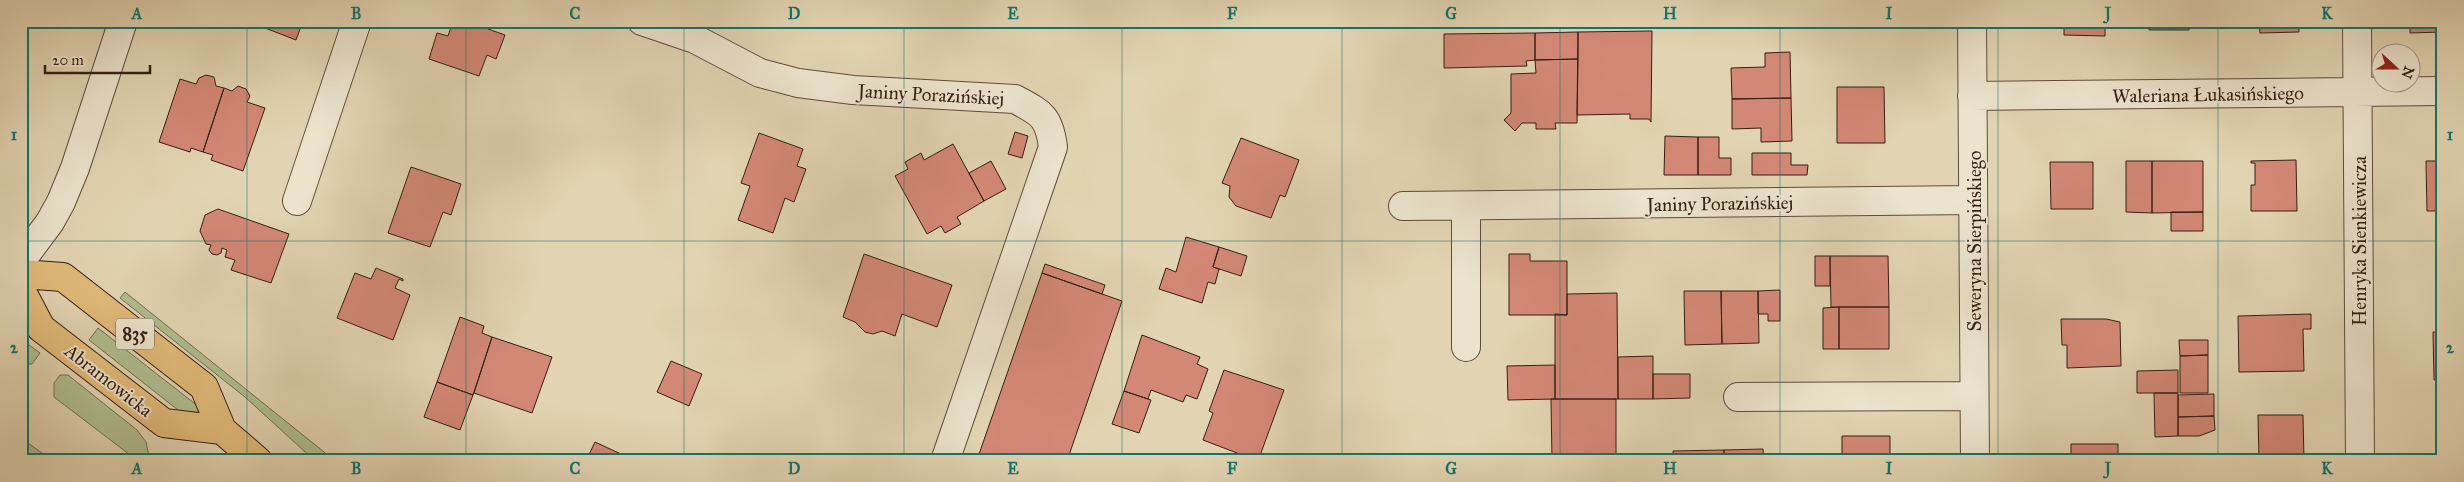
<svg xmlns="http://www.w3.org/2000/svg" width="2464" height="482" viewBox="0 0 2464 482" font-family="'IM FELL Great Primer',serif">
  <rect width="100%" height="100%" fill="#e2d4b2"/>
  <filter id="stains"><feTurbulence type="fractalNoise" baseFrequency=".004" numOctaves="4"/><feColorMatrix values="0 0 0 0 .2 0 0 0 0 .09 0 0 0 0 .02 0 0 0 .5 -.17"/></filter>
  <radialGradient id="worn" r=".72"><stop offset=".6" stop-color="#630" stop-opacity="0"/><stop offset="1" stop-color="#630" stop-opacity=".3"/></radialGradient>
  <path fill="#afbd8f" stroke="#726e52" d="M125 292 334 460V461H315L245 397 120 298Z
    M98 328 203 410 206 418 192 421 89 340Z
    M21 339 40 353 32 364 21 365Z
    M60 375H68L137 430 146 442 150 461H138L54 397V383Z
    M21 438 53 461H21Z"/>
  <path fill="#d38876" stroke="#351e14" d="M247 21H303L296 40Z
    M453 21 473 23 482 21 488 29 505 35 496 59 487 55 479 76 429 59 437 33 448 36Z
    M1823 21H1882V24H1823Z
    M2064 21H2105V36L2064 35Z
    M2149 21H2189V30H2149Z
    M2259 21H2299V32L2260 33Z
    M2410 21H2443V32L2410 33Z
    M1652 31 1651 122 1649 119H1630V114L1577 115 1578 32Z
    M1578 32V59L1535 60V33Z
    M1535 33V60L1526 61 1527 66 1444 68V34Z
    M1790 52 1791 98 1732 99 1731 68 1765 67V53Z
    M1578 59 1577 123H1555L1556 129H1536V123H1522L1515 131 1504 120 1511 113V74L1536 73 1535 60Z
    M206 75 214 77 216 86 224 88 203 152 191 148 190 152 159 142 180 79 196 84 199 78Z
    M238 86 246 89 250 96 247 102 265 108 243 171 211 160 213 155 203 152 224 88 232 91Z
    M1837 87H1884L1885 143H1837Z
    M1791 98 1792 141 1761 142V128L1732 129V99Z
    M1015 132 1028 136 1022 158 1008 154Z
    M759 133 803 149 797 166 806 169 794 202 785 198 773 233 738 220 750 186 741 183Z
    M1665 136 1698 137V175H1664Z
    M1698 137H1719V158H1731V175H1698Z
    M1241 138 1299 160 1285 197 1280 195 1271 218 1236 206 1229 197 1230 186 1222 183Z
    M953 144 984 201 957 217 961 224 945 233 941 226 927 234 895 176 908 169 905 162 921 153 924 160Z
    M1752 153H1791V165H1808L1807 175H1752Z
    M2296 160 2297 211H2251V185H2255V163H2251V161Z
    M991 161 1006 189 984 201 969 173Z
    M2126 161H2152V213L2126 212Z
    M2152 161H2203V212L2152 213Z
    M2426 161H2443V211H2427Z
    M2050 162H2093V209H2051Z
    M411 167 461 184 451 215 443 212 430 247 388 233Z
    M218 209 289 234 271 283 231 270 235 260 225 257 227 250 222 248 221 253 217 255 212 254 209 250 211 245 206 244 200 231 205 215Z
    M2171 212H2203V231H2171Z
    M1186 237 1219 247 1213 267 1219 269 1215 284 1208 282 1202 303 1159 289 1166 268 1176 272Z
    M1219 247 1247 256 1241 276 1213 267Z
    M864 254 952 285 937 327 902 314 895 336 882 331 873 334 865 332 855 322 843 317Z
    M1509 254H1530V261H1567V315H1509Z
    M1815 256H1830V286H1815Z
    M1830 256H1888L1889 307H1831Z
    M1045 264 1105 285 1102 294 1042 273Z
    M376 268 403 279V281L399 279 395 288 410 295 393 340 337 318 355 273 371 279Z
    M1042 273 1122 301 1067 461H979L977 460Z
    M1780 290V321H1768V314H1758V291Z
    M1684 291H1721L1722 344 1685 345Z
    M1721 291H1758L1759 343 1722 344Z
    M1617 293 1618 399H1555V314L1567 315V294Z
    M1839 307H1889V349H1839Z
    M1839 307V349H1823V308Z
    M2311 314V329H2303L2304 371 2239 372 2238 316Z
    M460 317 484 326 482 333 492 337 473 395 437 382Z
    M2061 319H2106L2120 322 2121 366 2067 368V345H2062Z
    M2433 332H2443V379L2434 380Z
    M1142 335 1200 357 1197 364 1208 369 1197 399 1186 395 1183 402 1151 390 1148 399 1124 391Z
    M492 337 552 357 532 413 474 393Z
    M2179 340H2208V355L2180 356Z
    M2208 355V393H2180V356Z
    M1653 356V399H1618V357Z
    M671 361 702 374 689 406 657 392Z
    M1555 365V399L1508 400 1507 366Z
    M1224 370 1284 390 1258 461 1203 440 1213 413 1209 411Z
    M2178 370V393H2137V371Z
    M1653 374H1690V398L1653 399Z
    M437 382 473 395 460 430 424 417Z
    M1124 391 1151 400 1139 433 1112 424Z
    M2154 393H2178V436L2155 437Z
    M2214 394V416L2178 417V395Z
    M1551 399H1616V461H1552Z
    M2258 415H2303L2304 461H2259Z
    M2214 416 2215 430 2199 436H2178V417Z
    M2436 422H2443V458H2436Z
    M1842 436H1890V461H1842Z
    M595 442 636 461H586Z
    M2071 444H2118V461H2071Z
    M1763 449 1764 461H1724V450Z
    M1724 450V461H1673V451Z"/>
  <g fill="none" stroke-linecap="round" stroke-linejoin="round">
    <g stroke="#604c3c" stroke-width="30">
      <path id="minor" d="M642 21 695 39 760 73 798 83 853 90 1015 99C1041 113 1049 116 1053 147L945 461
        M1972 21 1975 461
        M2357 21 2360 461
        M1972 96 2443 91
        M297 201 357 21
        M1403 206 1973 200
        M1466 206V347
        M21 261 50 222 61 202 75 168 123 21
        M1738 397 1974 396"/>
    </g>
    <g stroke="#351e14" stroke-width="30">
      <path id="major" d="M21 274 63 277 204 387 222 430 258 461
        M21 290 41 328 164 423 222 430"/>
    </g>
    <path stroke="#351e14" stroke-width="3" stroke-dasharray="4 2.5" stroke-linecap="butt" d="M21 456 28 461"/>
    <use href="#minor" stroke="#ece3cd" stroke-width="28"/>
    <use href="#major" stroke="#e1ba79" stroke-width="28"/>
  </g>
  <path fill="none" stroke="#0f766e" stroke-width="1" stroke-opacity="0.55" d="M247 21V461M466 21V461M684 21V461M904 21V461M1122 21V461M1342 21V461M1560 21V461M1780 21V461M1998 21V461M2218 21V461M21 241H2443"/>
  <g text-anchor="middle" stroke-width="4" stroke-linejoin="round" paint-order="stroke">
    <rect fill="#ece3cd" stroke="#6c594c" stroke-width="1" x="116" y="318.5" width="38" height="31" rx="4"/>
    <g font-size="18" font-weight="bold" fill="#351e14">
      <text x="135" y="340">835</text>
    </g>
    <g font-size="19" fill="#351e14" stroke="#ece3cd">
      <text transform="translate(931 94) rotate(3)" y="7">Janiny Porazińskiej</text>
      <text transform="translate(2208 94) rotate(-1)" y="7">Waleriana Łukasińskiego</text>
      <text transform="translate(1720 203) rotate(-1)" y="7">Janiny Porazińskiej</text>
      <text transform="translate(1974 241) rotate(-90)" y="7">Seweryna Sierpińskiego</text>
      <text transform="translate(2359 241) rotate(-90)" y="7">Henryka Sienkiewicza</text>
      <text transform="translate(109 380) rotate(38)" y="7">Abramowicka</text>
    </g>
  </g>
  <rect width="2464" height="482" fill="none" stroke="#e2d4b2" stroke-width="55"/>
  <g transform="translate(2396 68) rotate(111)"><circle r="24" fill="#ece3cd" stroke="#a39483"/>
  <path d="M0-4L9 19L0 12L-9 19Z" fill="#8f2418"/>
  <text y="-8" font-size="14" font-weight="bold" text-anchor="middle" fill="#351e14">N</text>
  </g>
  <path d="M45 65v8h105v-8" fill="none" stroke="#351e14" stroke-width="2.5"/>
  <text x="52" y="65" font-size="15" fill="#351e14" stroke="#ece3cd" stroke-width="4" paint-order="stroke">20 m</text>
  <rect x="28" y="28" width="2408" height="426" fill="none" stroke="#0f766e" stroke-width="2"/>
  <g font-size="16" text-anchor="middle" font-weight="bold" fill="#0f766e">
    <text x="137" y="19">A</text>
    <text x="356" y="19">B</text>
    <text x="575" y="19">C</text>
    <text x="794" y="19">D</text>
    <text x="1013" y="19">E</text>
    <text x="1232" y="19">F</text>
    <text x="1451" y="19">G</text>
    <text x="1670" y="19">H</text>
    <text x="1889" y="19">I</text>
    <text x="2108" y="19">J</text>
    <text x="2327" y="19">K</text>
    <text x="14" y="140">1</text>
    <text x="2450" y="140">1</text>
    <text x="14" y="353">2</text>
    <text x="2450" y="353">2</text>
    <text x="137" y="474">A</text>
    <text x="356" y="474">B</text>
    <text x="575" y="474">C</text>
    <text x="794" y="474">D</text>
    <text x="1013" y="474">E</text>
    <text x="1232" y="474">F</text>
    <text x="1451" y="474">G</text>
    <text x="1670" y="474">H</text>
    <text x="1889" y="474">I</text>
    <text x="2108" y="474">J</text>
    <text x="2327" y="474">K</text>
  </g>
  <rect width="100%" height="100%" filter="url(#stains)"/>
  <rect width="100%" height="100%" fill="url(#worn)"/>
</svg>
